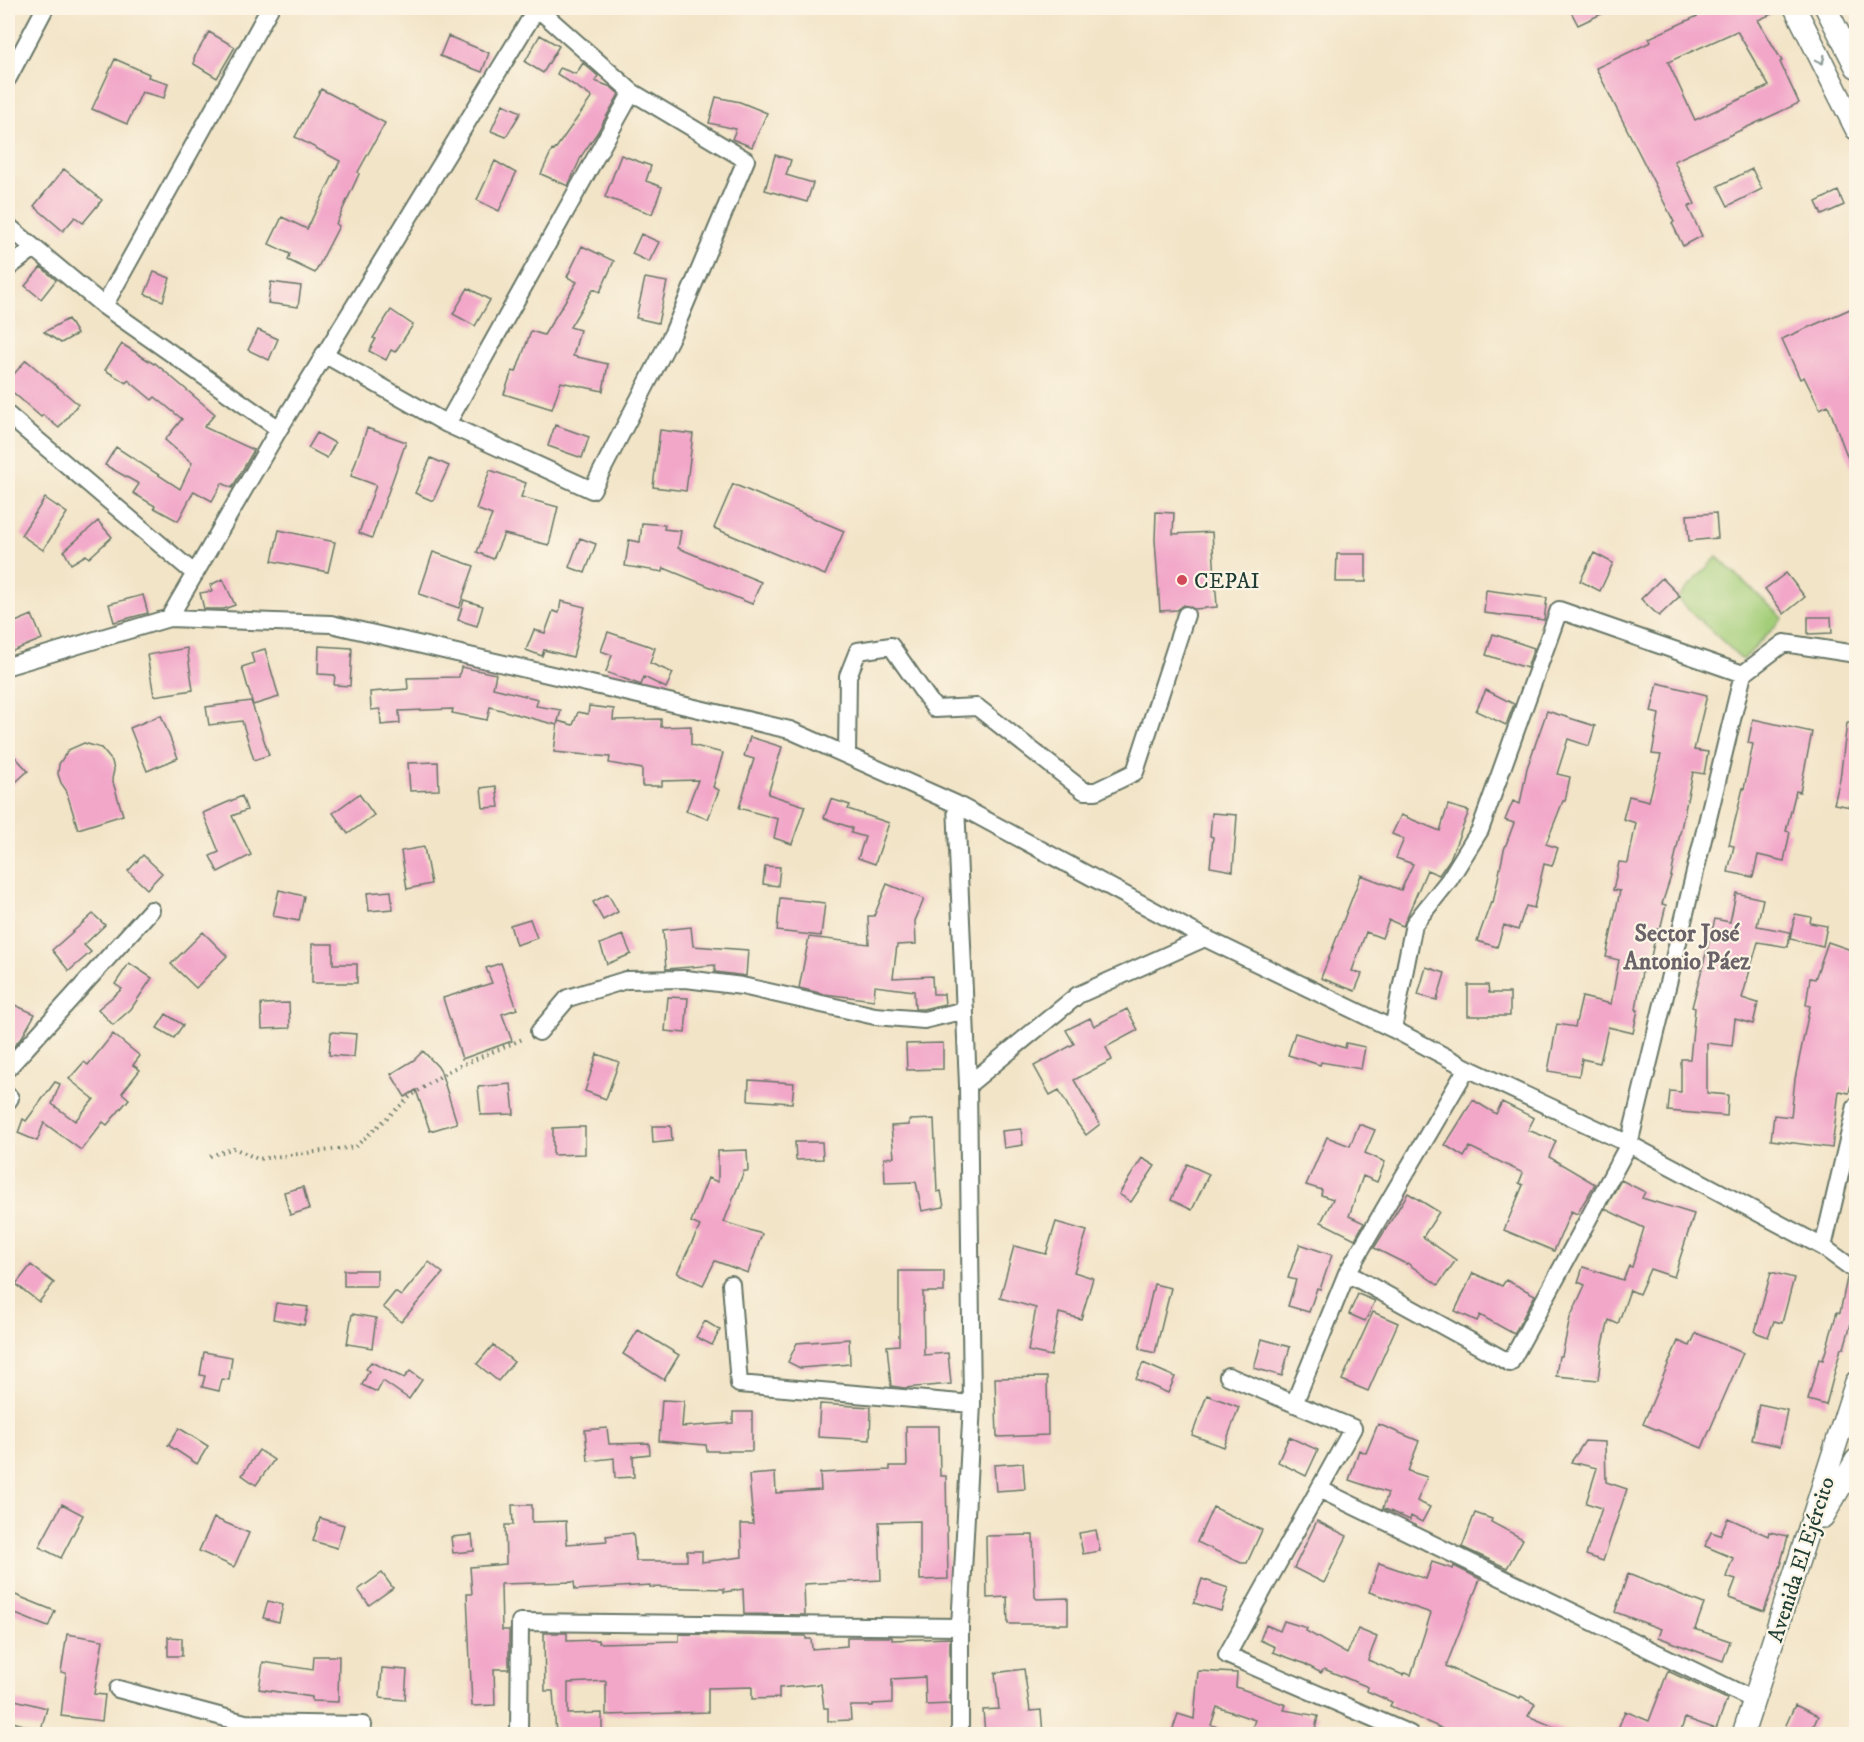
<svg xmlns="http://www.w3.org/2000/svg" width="1864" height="1742" viewBox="0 0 1864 1742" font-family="'IM FELL DW Pica',serif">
  <rect width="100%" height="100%" fill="#fcf5e5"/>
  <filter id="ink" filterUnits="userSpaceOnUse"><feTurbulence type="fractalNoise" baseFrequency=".0167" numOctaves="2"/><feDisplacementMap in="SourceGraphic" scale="12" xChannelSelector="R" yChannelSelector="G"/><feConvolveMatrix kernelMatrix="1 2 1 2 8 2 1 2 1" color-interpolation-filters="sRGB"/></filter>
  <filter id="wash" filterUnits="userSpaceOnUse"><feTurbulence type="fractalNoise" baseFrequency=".008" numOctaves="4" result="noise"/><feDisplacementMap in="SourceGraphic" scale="24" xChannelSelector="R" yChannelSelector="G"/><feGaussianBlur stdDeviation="1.35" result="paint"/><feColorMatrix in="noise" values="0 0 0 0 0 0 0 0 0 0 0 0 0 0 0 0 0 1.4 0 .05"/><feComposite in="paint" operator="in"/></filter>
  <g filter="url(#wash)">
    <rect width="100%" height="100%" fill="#f2e4c7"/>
    <path fill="#a3cd78" stroke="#618556" stroke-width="1.5" d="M1717 557 1783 618 1743 660 1677 599Z"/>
    <g id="blocks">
      <path fill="#f2a7c9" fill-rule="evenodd" d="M1569 8H1614L1578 25Z
        M1715 8H1782L1783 9 1758 20 1782 61 1780 62 1799 103 1674 161 1695 204 1688 207 1702 236 1683 246 1672 223 1674 222 1596 68 1651 42 1649 38ZM1737 31 1769 86 1695 120 1668 62Z
        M209 32 235 47 217 78 194 64V58Z
        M540 35 559 46 543 73 525 62Z
        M448 36 489 53 482 72 440 56Z
        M115 59 149 74 148 77 168 83 164 98 142 92 127 124 92 109Z
        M583 63 598 76 595 81 611 87 619 94 597 133 582 155 568 186 541 174 552 150 554 151 592 97 557 74 560 68 576 74Z
        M321 89 385 123 358 172 359 174 336 224 339 226 315 273 288 260 290 254 269 244 282 217 307 229 340 161 295 137Z
        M716 97 740 102 767 113 752 147 732 139 736 129 709 123Z
        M503 104 521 112 506 137 491 131Z
        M621 155 651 166 646 181 662 187 652 214 605 197Z
        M775 155 791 160 786 175 813 183 807 202 765 190Z
        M495 161 516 173 499 211 477 200Z
        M64 169 102 200 83 223 75 217 63 231 34 206Z
        M1752 169 1762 189 1728 206 1718 186Z
        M1838 191 1844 205 1822 215 1816 202Z
        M641 234 659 242 649 262 632 254Z
        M582 246 614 261 600 292 593 289 570 327 580 330 573 356 608 364 603 391 561 382 552 409 504 394 512 371 516 372 531 331 544 335 577 282 567 277Z
        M41 267 56 280 41 299 25 286Z
        M154 272 170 278 163 301 145 294Z
        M645 278 667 282 658 323 636 318Z
        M271 282 301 286 298 307 268 303Z
        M468 288 490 300 475 326 453 314Z
        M1857 306V477H1855L1828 405 1820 409 1804 377 1800 379 1782 339Z
        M391 310 413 325 395 352 391 350 386 360 369 351 376 339 373 338Z
        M68 319 77 334 61 343 44 332Z
        M258 330 278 339 269 360 248 350Z
        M122 344 154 364 155 363 215 414 204 427 254 450 232 488 222 483 212 501 194 491 178 521 154 508 155 506 133 493 139 484 105 465 116 447 180 489 192 463 165 440 182 419 155 397 152 400 128 380 126 383 105 370Z
        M26 360 78 404 59 428 43 415 41 417 8 388V381Z
        M555 425 589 437 582 458 548 446Z
        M367 428 406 442 372 538 359 533 376 485 351 476Z
        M660 430 693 434 686 491 653 487Z
        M317 433 335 443 327 458 308 448Z
        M431 458 449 466 433 501 415 493Z
        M490 470 526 483 521 497 558 507 549 545 504 534 493 559 477 552 492 515 476 509Z
        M733 484 844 531 825 575 714 528Z
        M45 498 67 513 43 550 21 535Z
        M1156 512 1174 513 1173 534 1212 532 1217 607 1194 609 1184 605 1177 610 1160 611 1155 540Z
        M1716 513 1718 538 1689 541 1687 515Z
        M98 521 112 537 89 558 86 555 71 564 64 551Z
        M642 523 665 525 664 529 681 531 678 548 761 582 752 604 664 568 663 572 625 566 629 540 640 542Z
        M279 530 335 542 328 572 272 561Z
        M580 538 596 544 585 573 569 567Z
        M433 552 474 566 459 608 419 594Z
        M1594 553 1613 563 1600 591 1580 581Z
        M1337 554H1366V582H1336Z
        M1786 573 1805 597 1784 614 1765 589Z
        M1662 578 1680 596 1659 616 1641 599Z
        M223 579 235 605 224 609H204L200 593 212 591 210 585Z
        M1486 590 1547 598 1544 620 1484 613Z
        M143 595 148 613 114 622 109 604Z
        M464 600 483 606 477 626 458 620Z
        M561 601 585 607 573 657 544 650 542 656 526 650 534 630 545 633 553 611 559 613Z
        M32 615 42 639 8 653V625Z
        M1808 617H1831L1832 633 1808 634Z
        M608 632 655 648 650 663 673 673 666 688 644 677 641 685 606 672 612 655 601 651Z
        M1493 634 1534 648 1527 668 1486 655Z
        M319 646 352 648 350 686 334 685 335 675 318 674Z
        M187 648 193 690 154 696 147 655Z
        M265 649 279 697 253 705 242 667 254 663 251 653Z
        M461 667 496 674 493 688 538 699 536 706 561 710 557 725 490 707 487 720 452 713 453 709 399 711 400 723 381 725 380 709 371 710 370 692 408 689 407 678 459 677Z
        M1658 683 1707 695 1694 750 1708 752 1704 774 1693 772 1671 876 1662 904 1666 905 1660 930 1657 929 1649 966 1643 965 1636 1010H1638L1633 1033 1608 1027 1600 1063 1582 1059 1579 1076 1548 1071 1557 1024 1575 1027 1582 997 1611 1004 1619 960 1606 957 1620 891 1613 890 1619 862 1628 863 1636 823 1623 819 1629 796 1649 801 1661 755 1652 754 1659 714 1651 712Z
        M1486 690 1514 704 1506 725 1476 711Z
        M251 701 269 755 254 760 242 721 209 725 206 707Z
        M589 706 614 709 613 720 661 719V727L691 726V745L723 753 713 787 719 790 708 819 686 811 698 780 662 781V786H642V769L609 763 610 757 554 752 558 721 573 725 578 712 588 714Z
        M1547 711 1595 726 1589 746 1568 739 1557 774 1570 777 1565 801H1563L1546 844 1558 848 1552 866 1544 864 1534 908 1526 906 1518 930 1504 925 1497 947 1477 941 1491 902 1493 903 1504 850 1514 823 1505 820 1513 801 1520 804 1527 768Z
        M161 715 178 758 147 771 130 728Z
        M1753 719 1812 732 1800 792 1796 791 1786 831 1790 832 1784 861 1758 855 1753 877 1728 872 1734 846 1729 845 1743 788 1744 789 1753 744 1748 743Z
        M1847 723H1857V808L1834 804 1840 779Z
        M750 737 782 747 768 794 805 806 792 844 774 838 778 819 739 808 754 759 744 756Z
        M84 743 101 748 112 761 114 770 112 779 123 815 78 829 66 790 61 783 58 774 59 764 68 750Z
        M8 749 28 771 8 789Z
        M438 762 439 790 410 791 408 763Z
        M496 786 499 807 483 808 481 788Z
        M359 794 374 815 348 834 333 813Z
        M242 796 247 810 232 816 251 855 218 872 210 856 219 852 203 813Z
        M831 799 850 805 848 809 889 823 875 864 858 858 865 837 851 833 852 828 824 818Z
        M1448 805 1469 811 1450 859 1439 875 1427 870 1403 926 1389 920 1382 938 1366 932 1352 971 1362 974 1355 991 1321 978 1361 875 1401 890 1413 864 1396 858 1404 839 1392 834 1401 815 1440 831Z
        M1212 813 1237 815 1233 871 1210 867 1213 837 1210 836Z
        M424 847 431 884 407 889 401 851Z
        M143 855 162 873 147 889 128 871Z
        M765 866 780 867 778 886 763 884Z
        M887 884 924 899 915 921 916 944 897 945 893 978 932 976 933 994H944L945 1004 923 1009H915L914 991 875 986 874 1000 824 994 799 988 809 937 869 944 868 916H874Z
        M279 890 304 896 299 921 273 916Z
        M391 891 393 909 369 911 367 893Z
        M1736 893 1763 899 1757 926 1790 932 1788 947 1758 942 1742 998 1758 1003 1753 1024 1735 1019 1732 1046 1707 1043V1093L1728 1095 1727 1116 1668 1111 1670 1091 1681 1092V1059H1690L1695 1008 1692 1007 1715 919 1730 922Z
        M608 894 618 912 603 920 593 902Z
        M780 898 825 903 821 936 777 931Z
        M93 914 105 925 84 945 91 952 69 971 52 950Z
        M1795 914 1811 917 1810 923 1827 926 1823 946 1790 939Z
        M530 919 537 938 516 945 510 925Z
        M691 927 693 946 748 950 746 976 715 972V965L666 969 663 930Z
        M203 932 227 956 196 988 171 964Z
        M623 935 631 954 607 964 600 944Z
        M1828 942 1857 952V1002L1854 1020H1857V1059L1849 1093 1839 1091 1832 1148 1771 1140 1774 1115 1791 1117 1795 1079 1810 1006 1806 1005 1810 978 1815 979Z
        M312 944H333V964H357V983H312Z
        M129 963 152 978 131 1009 113 1025 98 1009 122 989 115 984Z
        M501 963 517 1009 502 1014 512 1041 462 1059 443 998 492 983 486 968Z
        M1426 967 1445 973 1437 1000 1418 995Z
        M1468 985H1488L1489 993H1510V1016H1468Z
        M668 997 688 998 685 1033 665 1031Z
        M8 1002 35 1014 22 1037 8 1053Z
        M289 1003 290 1028 262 1029 261 1004Z
        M1127 1009 1138 1030 1106 1047 1112 1060 1074 1080 1100 1124 1086 1135 1078 1124 1059 1090 1050 1095 1034 1066 1074 1044 1066 1030 1090 1018 1094 1026Z
        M166 1014 183 1025 174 1038 157 1028Z
        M331 1032 356 1034 354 1057 329 1055Z
        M1295 1033 1345 1048 1346 1043 1365 1047 1361 1069 1321 1062 1320 1065 1288 1055Z
        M113 1034 140 1056 133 1065 140 1070 122 1093 129 1099 107 1125 103 1122 81 1150 44 1123 37 1141 18 1133 23 1119 26 1121 55 1082 60 1084 52 1104 75 1121 94 1099 69 1079 84 1062 88 1065Z
        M943 1043V1069L907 1070 906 1044Z
        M423 1051 440 1069 457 1123 430 1131 416 1090 405 1097 391 1074 414 1060Z
        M597 1054 619 1062 606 1099 585 1091Z
        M749 1080 794 1083 792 1103 748 1100Z
        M511 1084 514 1114 481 1115 478 1087Z
        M1473 1100 1496 1114 1502 1102 1534 1118 1528 1130 1556 1141 1549 1157 1595 1184 1577 1214 1571 1211 1554 1251 1504 1230 1523 1185 1519 1183 1523 1173 1470 1147 1464 1157 1445 1145Z
        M934 1119 937 1192 941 1191 944 1207 922 1211 916 1182 885 1183 884 1158 894 1157 891 1126 909 1125V1120Z
        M1359 1124 1375 1130 1365 1153 1385 1162 1377 1182 1363 1176 1349 1216 1364 1223 1355 1239 1321 1222 1333 1199 1321 1195 1322 1190 1306 1185 1327 1137 1350 1146Z
        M652 1126H671L672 1141 653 1143Z
        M575 1127H585V1154L553 1155V1128Z
        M1021 1129 1023 1145 1004 1148 1002 1131Z
        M795 1142H822L823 1159 796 1160Z
        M747 1150 748 1171H744L724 1222 762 1234 748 1273 715 1261 703 1285 677 1273 700 1226 691 1222 708 1178 718 1182V1151Z
        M1142 1158 1155 1166 1131 1202 1119 1194Z
        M1187 1164 1209 1174 1192 1210 1171 1200Z
        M1621 1180 1645 1192 1642 1198 1694 1214 1674 1277 1650 1269 1639 1294 1630 1290 1618 1324 1609 1320 1602 1348 1598 1380 1556 1376 1559 1356H1562L1570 1318 1585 1285 1578 1282 1583 1267 1623 1280 1629 1266 1632 1267 1644 1228 1605 1209Z
        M303 1187 309 1209 290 1215 284 1192Z
        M1408 1193 1439 1212 1423 1237 1456 1260 1438 1285 1407 1263 1406 1264 1374 1248Z
        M1056 1222 1087 1231 1074 1272 1093 1278 1081 1319 1059 1313 1051 1356 1028 1351 1036 1308 1000 1298 1014 1246 1046 1254Z
        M1300 1244 1332 1255 1320 1289 1317 1288 1309 1312 1288 1306 1296 1280 1288 1278Z
        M429 1262 443 1273 401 1322 383 1307 395 1292 401 1296Z
        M31 1265 54 1283 39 1302 16 1284Z
        M344 1270H377V1286H344Z
        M899 1271H944V1292H923L924 1355 948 1353 951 1384 904 1388 891 1386 887 1346 899 1345Z
        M1771 1272 1794 1278 1782 1323 1774 1321 1768 1337 1755 1332Z
        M1473 1273 1502 1286 1506 1280 1535 1295 1514 1334 1480 1315 1477 1321 1455 1311Z
        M1847 1278 1857 1281V1303L1844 1348H1841L1826 1405 1808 1400 1819 1359 1823 1360 1837 1312 1840 1313Z
        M1154 1284 1171 1288 1155 1353 1139 1349Z
        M1358 1294 1375 1301 1365 1321 1349 1314Z
        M276 1303 308 1307 304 1325 273 1319Z
        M1373 1312 1398 1323 1368 1391 1342 1380Z
        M352 1314 376 1318 372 1348 347 1344Z
        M705 1321 720 1330 712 1345 696 1337Z
        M638 1330 679 1355 664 1380 623 1354Z
        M1696 1333 1743 1353 1702 1448 1643 1424 1678 1341 1690 1346Z
        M849 1339 850 1364 800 1368 788 1362 797 1343Z
        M1262 1339 1290 1347 1282 1376 1254 1368Z
        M493 1345 514 1362 498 1381 477 1364Z
        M204 1352 232 1357 229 1380 222 1379 219 1391 202 1387 205 1376 200 1375Z
        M371 1362 404 1378 410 1371 422 1380 409 1399 383 1381 377 1392 362 1385 369 1371 366 1369Z
        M1143 1363 1175 1377 1168 1393 1136 1379Z
        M1047 1377 1048 1435 997 1437 995 1378Z
        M1207 1395 1239 1407 1224 1447 1192 1435Z
        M662 1400 684 1401 682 1427 733 1423V1412H752V1451H707L706 1445 659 1441Z
        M820 1404 871 1407 870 1440 818 1437Z
        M1759 1404 1787 1410 1780 1446 1752 1440Z
        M1378 1424 1419 1441 1408 1471 1427 1477 1417 1501 1430 1507 1422 1522 1411 1516 1410 1520 1383 1508 1388 1493 1349 1480 1359 1450 1366 1453Z
        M906 1426H939L940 1476H946L948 1579 920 1580V1521L879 1522 881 1580 804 1584 805 1615 744 1614 743 1589 724 1592V1589L650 1587V1585L575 1590 574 1582 501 1584 502 1630H509V1669H494L495 1705 472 1706 467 1594H472L470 1567 506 1564 505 1525H513L512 1505H532V1522L566 1521 567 1544 607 1541 606 1536 633 1533 636 1561H687V1551H702V1562L742 1557 741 1524H753L749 1475 775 1473 776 1493 821 1490 820 1473 890 1470V1466H907Z
        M179 1428 208 1446 197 1464 168 1445Z
        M607 1428 609 1444 649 1443 650 1454 633 1456 634 1477 615 1478 614 1458 588 1461 585 1430Z
        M1289 1437 1318 1450 1306 1476 1278 1462Z
        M1585 1441 1605 1442 1606 1482 1627 1489 1603 1561 1586 1555 1602 1508 1586 1503 1597 1468 1571 1462Z
        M259 1450 274 1460 256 1485 242 1475Z
        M1023 1463 1025 1489 996 1491 994 1465Z
        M62 1504 83 1515 61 1558 39 1547Z
        M1213 1507 1262 1530 1247 1563H1241L1197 1542Z
        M1475 1513 1492 1519 1491 1522 1523 1539 1507 1568 1462 1547Z
        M214 1518 249 1533 234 1567 199 1551Z
        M320 1518 344 1525 337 1548 313 1541Z
        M1728 1518 1768 1536 1769 1532 1788 1536 1781 1562H1782L1764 1611 1729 1598 1736 1580 1726 1577 1733 1558 1705 1546 1711 1532 1720 1535Z
        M1317 1521 1347 1536 1324 1583 1294 1568Z
        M1096 1530 1100 1551 1083 1554 1079 1533Z
        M472 1535 474 1551 453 1553 451 1537Z
        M1033 1535 1035 1597 1037 1599 1068 1598V1624H1008L1007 1597 987 1598 986 1536Z
        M1432 1562 1453 1569 1454 1566 1480 1579 1446 1666 1489 1686 1520 1698 1521 1696 1535 1704 1528 1716 1571 1734H1455L1390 1706 1392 1702 1367 1691 1368 1687 1324 1669 1321 1673 1303 1663 1273 1652 1275 1647 1260 1640 1266 1625 1280 1631 1284 1621 1307 1628 1306 1631 1347 1654 1358 1629 1377 1637 1368 1660 1403 1675 1404 1673 1411 1675 1431 1613 1369 1592 1379 1563 1426 1579Z
        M382 1573 393 1588 369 1605 358 1590Z
        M1628 1574 1704 1604 1695 1629 1730 1641 1723 1661 1658 1637 1661 1629 1615 1612Z
        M1202 1579 1228 1588 1221 1611 1194 1603Z
        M8 1592 55 1611 48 1627 8 1611Z
        M268 1601 283 1605 279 1622 263 1618Z
        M544 1633H567V1641L599 1640V1643L679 1641V1634L806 1636V1639H811L812 1649 847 1646V1637H892V1640L950 1638V1704L926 1705 925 1677 892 1679V1703L873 1704V1706H850L851 1720 828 1721V1708H824L821 1684 779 1688V1698L752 1699V1687L708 1688V1712L606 1715V1681L568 1683V1714L602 1713V1734H556L553 1691H545Z
        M67 1634 103 1640 94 1694 105 1695 102 1721 61 1716 66 1673 61 1672Z
        M168 1637 182 1638V1656H168Z
        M314 1656H339L338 1702 312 1701V1697L259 1689 263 1662 313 1670Z
        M382 1668 407 1670 405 1700 380 1698Z
        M1024 1669 1030 1711 1041 1710 1043 1734H985L983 1710 999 1709 995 1673Z
        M1198 1671 1237 1673 1236 1687 1286 1705 1284 1710 1318 1716 1314 1734H1250L1255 1720 1217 1707 1211 1725 1231 1731 1230 1734H1171L1178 1714 1194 1719Z
        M1668 1671 1727 1699 1716 1729 1685 1718 1680 1734H1616L1625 1711 1649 1721Z
        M15 1700 47 1708 41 1730 9 1721Z
        M1795 1705 1818 1716 1810 1734H1782Z"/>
    </g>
  </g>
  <g filter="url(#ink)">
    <use href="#blocks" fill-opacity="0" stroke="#697767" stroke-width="1.5"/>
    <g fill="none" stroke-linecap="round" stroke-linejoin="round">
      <g stroke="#697767" stroke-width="20">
        <path id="minor" d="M8 78 45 8
          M8 226 104 306 279 429
          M8 268 33 249
          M104 306 270 8
          M324 354 447 424 592 490 673 333 746 160 632 92 537 8
          M8 415 195 574
          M447 424 632 92
          M169 618 279 429 537 8
          M8 666 169 618 331 624 790 730 956 804 1205 938 1393 1029 1467 1068 1629 1144 1823 1247 1856 1271
          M847 755 848 676 858 651 891 646 935 709 977 707 1084 791H1096L1135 772 1186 615
          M956 804 968 1085 972 1404 960 1627V1734
          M1393 1029 1414 924 1449 880 1480 830 1559 610 1743 674
          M539 1032 568 998 626 980 686 979 742 986 875 1016 924 1020 965 1010
          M8 1068 151 910
          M968 1085 1078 995 1205 938
          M8 1096 10 1098 8 1101
          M1823 1247 1856 1106
          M1347 1273 1510 1363 1629 1144 1743 674 1784 643 1856 654
          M731 1284 739 1384 972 1404
          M1228 1376 1353 1428 1227 1655 1410 1734
          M1294 1404 1347 1273 1467 1068
          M1319 1489 1754 1700
          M118 1689 245 1723 244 1734
          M245 1723 363 1725
          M519 1734 520 1622 960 1627"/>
      </g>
      <g stroke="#697767" stroke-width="24">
        <path id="tertiary" d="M1795 8 1856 129
          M1826 8 1856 67
          M1823 1517 1856 1460
          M1743 1734 1856 1382"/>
      </g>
      <path stroke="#697767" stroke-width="4" stroke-dasharray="1.5 4.5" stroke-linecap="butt" d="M210 1156 234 1148 258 1159 355 1147 412 1095 450 1070 525 1038"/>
      <use href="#minor" stroke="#fff" stroke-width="16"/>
      <use href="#tertiary" stroke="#fff" stroke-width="21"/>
    </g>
    <defs><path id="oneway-chevron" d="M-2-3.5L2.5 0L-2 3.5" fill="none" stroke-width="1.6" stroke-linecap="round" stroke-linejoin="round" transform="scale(1.5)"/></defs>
    <use stroke="#8f9e9a" href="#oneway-chevron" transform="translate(1821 60) rotate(63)"/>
  </g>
  <circle fill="#d1495b" stroke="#fcf5e5" stroke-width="2" cx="1182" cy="580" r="6"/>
  <g text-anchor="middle" stroke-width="4.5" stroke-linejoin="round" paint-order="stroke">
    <g font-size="22" fill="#1f3d34" stroke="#fcf5e5" text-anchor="start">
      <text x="1194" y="588">CEPAI</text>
    </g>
    <g font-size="22" fill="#1f3d34" stroke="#fcf5e5">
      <text transform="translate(1800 1559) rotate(-72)" y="8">Avenida El Ejército</text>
    </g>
    <g font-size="24" font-weight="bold" fill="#696268" stroke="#fcf5e5">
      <text x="1687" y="941">Sector José<tspan x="1687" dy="28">Antonio Páez</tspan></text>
    </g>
  </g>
  <rect width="1864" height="1742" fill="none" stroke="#fcf5e5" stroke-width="30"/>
</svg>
